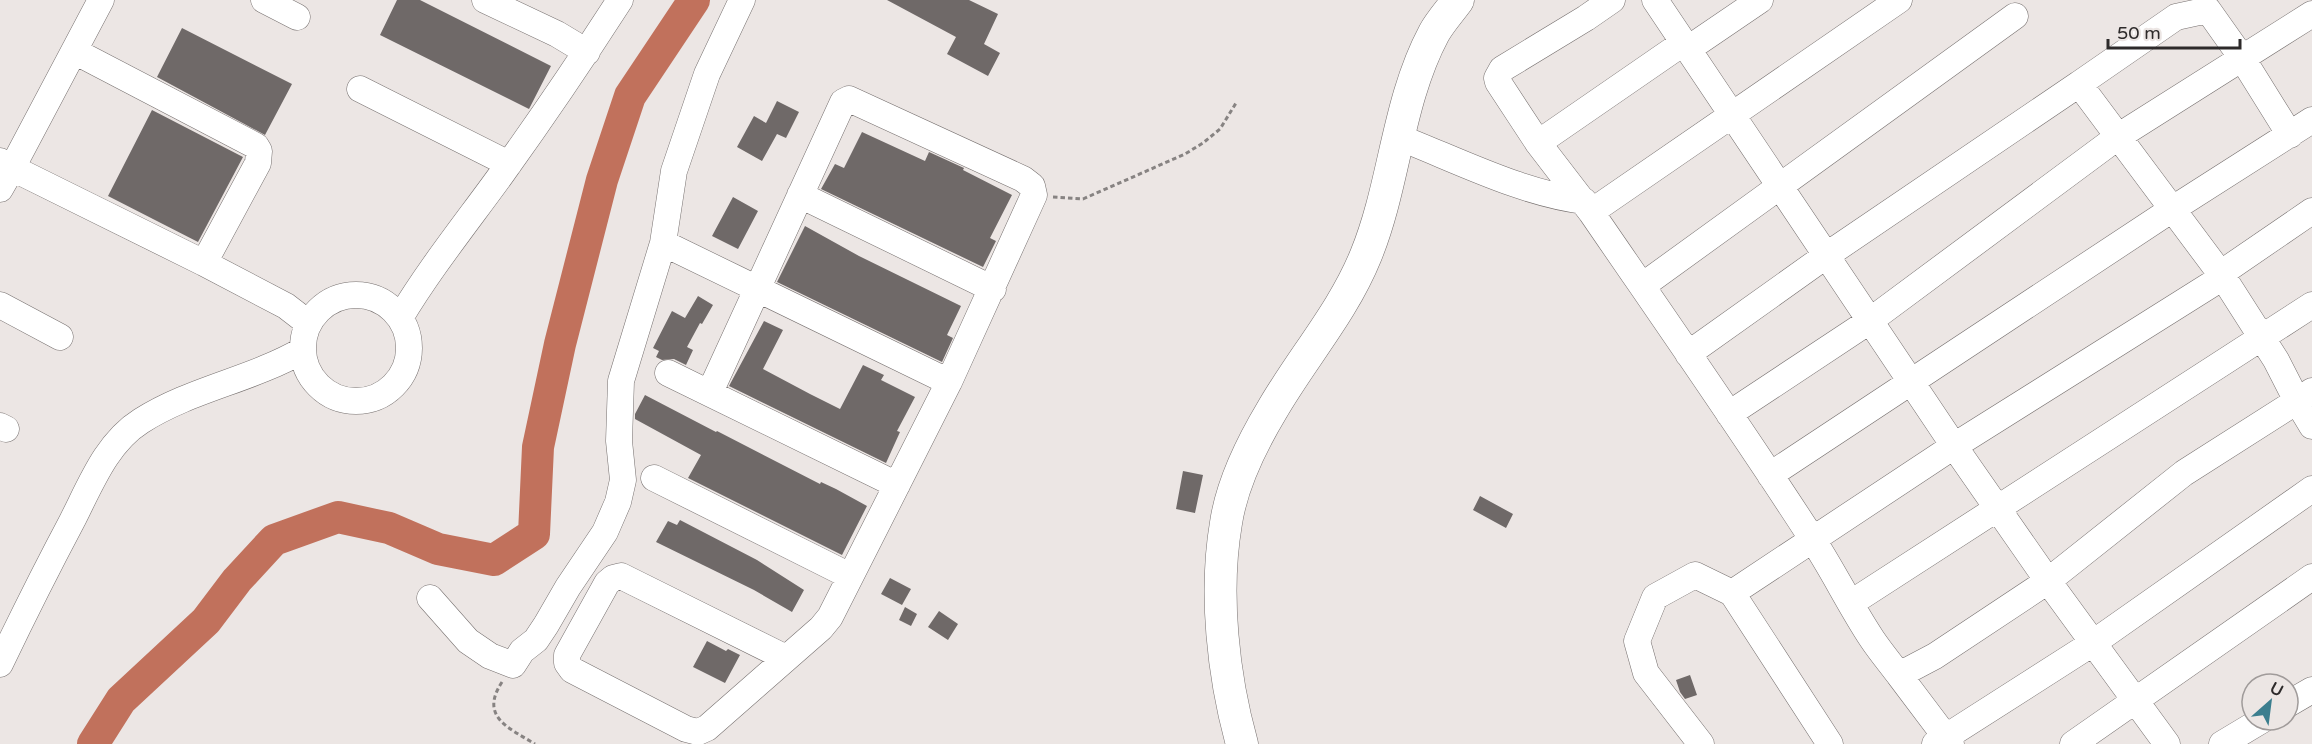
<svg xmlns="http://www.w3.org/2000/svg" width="2312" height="744" viewBox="0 0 2312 744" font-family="'Varela Round',sans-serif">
  <rect width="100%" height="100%" fill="#ece6e4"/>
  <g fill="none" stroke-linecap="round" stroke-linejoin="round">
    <path stroke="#c1715c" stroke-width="32" d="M93 744 121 700 206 621 237 580 274 540 338 517 389 528 438 549 494 560 534 534 538 447 560 344 602 180 630 96 694 0"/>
  </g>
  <path fill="#6f6968" d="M397 0H420L551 66 529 109 380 35Z
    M887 0H969L998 14 984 44 1000 53 988 76 947 54 956 37Z
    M182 28 292 84 265 135 157 77Z
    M777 101 799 112 786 138 777 134 762 161 737 147 754 116 766 123Z
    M152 110 243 157 198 242 108 196Z
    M862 132 925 161 929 152 964 168 963 170 1012 195 990 238 996 241 983 267 821 189 835 164 844 168Z
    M733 197 758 211 738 249 712 236Z
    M805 226 859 256 961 306 947 335 953 338 942 362 777 282Z
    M698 296 713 305 702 324 700 323 687 347 693 350 686 365 674 359 662 360 656 357 659 351 653 348 672 311 685 318Z
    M764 321 783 330 763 369 810 394 840 409 863 365 884 375 881 380 915 397 897 431 900 432 886 463 729 386Z
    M645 395 716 432 717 431 820 484 821 482 836 489 867 506 842 555 688 478 701 455 635 419V414Z
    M1183 471 1203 475 1195 513 1176 509Z
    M1480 496 1513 514 1506 528 1473 510Z
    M680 520 757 560 804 590 792 612 754 590 656 542 668 521 677 525Z
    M890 578 911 589 902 605 881 594Z
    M905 607 917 614 911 626 899 620Z
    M939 611 958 624 948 640 928 627Z
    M707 641 726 651 728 649 740 655 725 683 693 667Z
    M1690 675 1697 695 1685 699 1680 692 1676 680Z"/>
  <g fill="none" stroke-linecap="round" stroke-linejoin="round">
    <g stroke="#76706f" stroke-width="27">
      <path id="minor" d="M101 0 12 168 204 263 286 306 308 323
        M264 0 297 17
        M485 0 557 34 587 52
        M742 0 707 74 674 171 663 243 949 382
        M1612 0 1586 18 1502 69 1497 78 1498 82 1538 143 1591 212C1665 320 1740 427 1811 537 1833 570 1850 606 1872 639 1880 651 1890 663 1899 675L1935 656 2048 581 2184 473 2297 401 2276 360 2223 277 2079 84 1827 255 1688 354
        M1655 0 1954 446 2048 581 2167 744
        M1688 49 1760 0
        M74 51 256 146 259 151 258 163 204 263
        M2079 84 2176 17 2208 10 2242 58 2290 135
        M360 89 509 164
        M1398 137C1457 160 1521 193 1584 201
        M1538 143 1683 43
        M0 161 12 168 0 189
        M800 195 993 289
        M1591 212 1899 0
        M2220 274 2312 211
        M1642 286 2015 16
        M303 348a53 53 0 1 1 106 0a53 53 0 1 1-106 0Z
        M0 305 60 337
        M400 318C430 268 467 222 501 175 542 118 582 59 620 0
        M668 373 897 485
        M2312 391 2297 401 2312 426
        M710 392 843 102 849 99 1023 179 1032 186 1034 195 949 382 830 617 821 628 707 728 698 732 686 729 572 670 567 663V655L607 583 613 578 621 576 786 658
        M1729 414 1871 320 2119 136 2312 14
        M0 426 6 429
        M1770 475 2171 210 2312 120
        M654 478 850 576
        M430 598 468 641 490 656 513 665 522 651 536 640 546 625 568 587 605 532 618 502 623 480 619 441 621 381 663 243
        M1851 603 2312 305
        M0 664C23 616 47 568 72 521 90 486 106 443 141 421 191 389 251 380 303 350
        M1899 675 1951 744
        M2288 704 2312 690
        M1701 744 1646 673 1637 641 1655 597 1695 575 1732 593
        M1830 744 1732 593 1954 446 2223 277
        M1935 744 2093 643 2312 489
        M2073 744 2312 577
        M2222 744 2262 720"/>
    </g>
    <g stroke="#76706f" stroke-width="33">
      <path id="major" d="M1242 744C1223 676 1214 593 1226 523 1232 483 1251 445 1272 410 1302 358 1343 312 1366 255 1395 184 1397 102 1434 33 1440 22 1450 11 1458 0"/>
    </g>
    <path stroke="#878382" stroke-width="3" stroke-dasharray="4.5 3" stroke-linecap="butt" d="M1053 197 1083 199 1185 154 1203 143 1220 129 1236 103
      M502 682C479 717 509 728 535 744"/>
    <use href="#minor" stroke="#fff" stroke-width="26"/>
    <use href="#major" stroke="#fff" stroke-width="32"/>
  </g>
  <g transform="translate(2270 702) rotate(28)"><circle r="28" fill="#ece6e4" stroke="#a09b9a" stroke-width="1.5"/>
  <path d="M0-4.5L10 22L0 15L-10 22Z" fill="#3b7e8e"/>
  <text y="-9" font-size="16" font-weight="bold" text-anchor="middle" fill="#2d2a2a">U</text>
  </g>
  <path d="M2108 39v9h132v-9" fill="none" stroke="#2d2a2a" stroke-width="3"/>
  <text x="2117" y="39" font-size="18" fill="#2d2a2a" stroke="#ece6e4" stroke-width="4.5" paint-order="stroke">50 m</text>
</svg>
